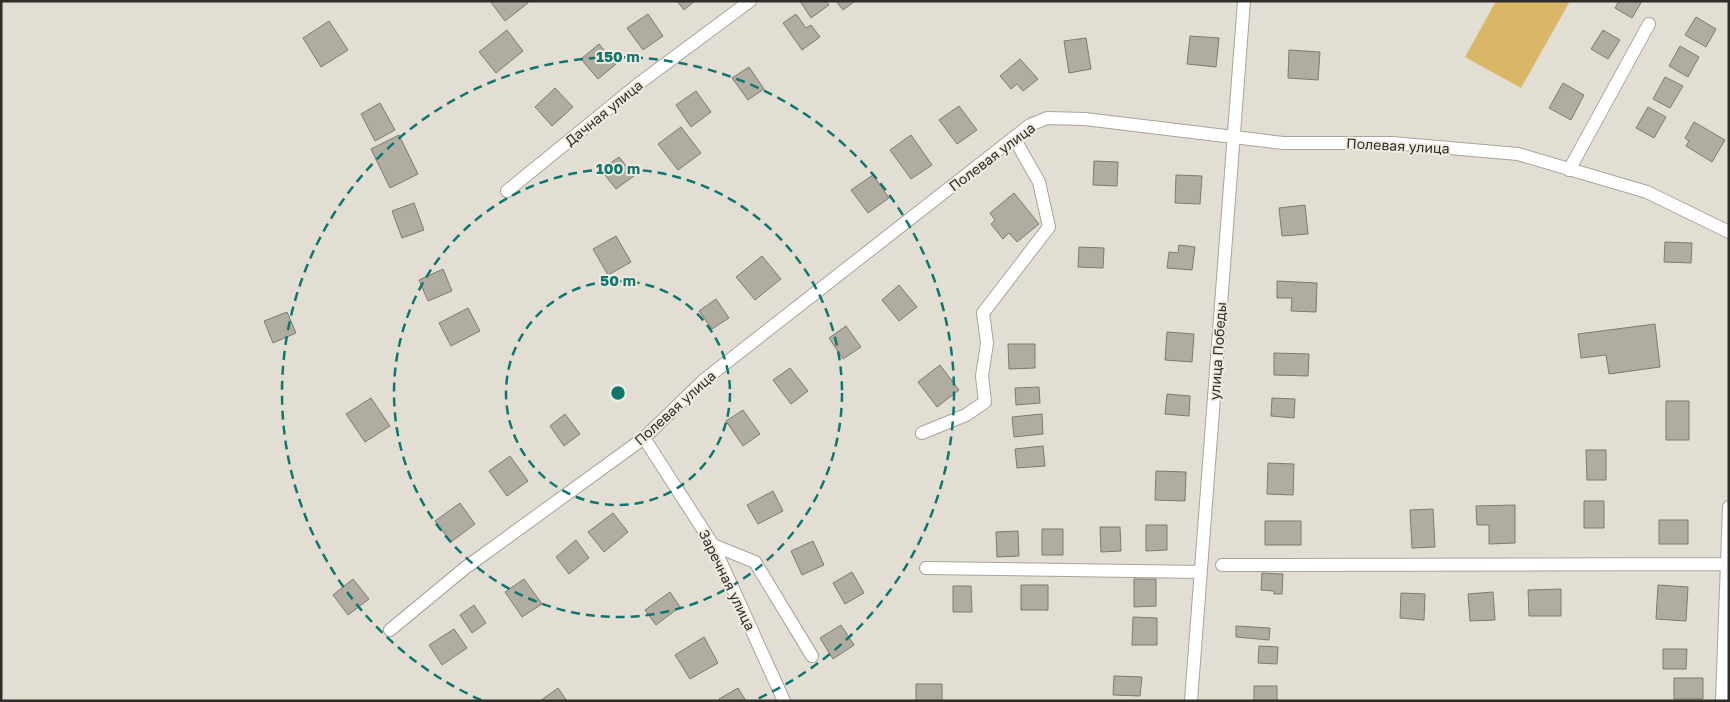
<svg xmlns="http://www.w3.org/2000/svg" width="1730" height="702" viewBox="0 0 1730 702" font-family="'Golos Text',sans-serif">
  <rect width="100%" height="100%" fill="#e3ded3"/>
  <path fill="#dab767" d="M1496 1H1570L1521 88 1465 57Z"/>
  <path fill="#b0aca1" stroke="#7e7a70" d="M490 1H527L528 3 505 21Z
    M677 1H695L684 10Z
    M800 1H826L829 5 811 18Z
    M836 1H855L843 10Z
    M1619 1H1642L1632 18 1615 8Z
    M648 14 663 36 643 50 627 28Z
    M796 14 806 28 811 25 820 37 802 50 783 23Z
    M1696 17 1716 29 1706 47 1685 35Z
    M329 21 348 50 321 67 303 38Z
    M507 30 523 51 496 73 479 52Z
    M1603 30 1620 40 1608 59 1591 49Z
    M1190 36 1219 38 1216 67 1187 64Z
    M1086 38 1091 69 1069 73 1064 41Z
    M599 44 616 64 598 79 581 59Z
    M1680 46 1699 57 1688 77 1669 66Z
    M1289 50 1320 52 1318 80 1288 78Z
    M1020 59 1038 79 1023 91 1017 84 1011 89 1000 76Z
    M749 67 764 89 748 100 732 78Z
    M1665 77 1683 86 1670 108 1653 99Z
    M1563 83 1584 95 1571 120 1549 108Z
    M555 88 573 107 552 126 535 107Z
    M696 91 711 112 691 127 676 105Z
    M380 103 395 130 375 141 361 114Z
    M959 106 977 130 957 144 939 120Z
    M1648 107 1666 117 1654 138 1636 128Z
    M1694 122 1725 140 1712 162 1686 146 1689 141 1685 138Z
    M681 127 701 153 678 170 658 144Z
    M399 135 418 174 390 188 371 149Z
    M911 135 932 165 911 179 890 150Z
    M619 157 634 176 616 189 601 170Z
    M1094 161 1118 162 1117 186 1093 185Z
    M873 175 889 198 868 213 851 190Z
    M1176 175 1202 176 1200 204 1175 203Z
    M1014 193 1039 224 1017 242 1009 233 1003 239 991 224 995 220 990 213Z
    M414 203 424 230 402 238 392 211Z
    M1305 205 1308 234 1282 236 1279 208Z
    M616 236 631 262 608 275 593 249Z
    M1665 242 1692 243 1691 263 1664 262Z
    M1179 245 1195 247 1192 270 1167 268 1169 252 1178 253Z
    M1079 247 1104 248 1103 268 1078 267Z
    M762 256 781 279 755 300 736 277Z
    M443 269 452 291 428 301 419 280Z
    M1277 281 1317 283 1316 312 1291 311 1292 298H1277Z
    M899 285 917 307 899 321 882 300Z
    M716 299 729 318 712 329 699 311Z
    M468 308 480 331 451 346 439 323Z
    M287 312 296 333 273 343 264 321Z
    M1655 324 1660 367 1609 374 1606 355 1581 358 1578 334Z
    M846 326 861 347 843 359 829 338Z
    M1167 332 1194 334 1192 362 1165 360Z
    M1008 344H1035V368L1009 369Z
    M1274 353 1309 354 1308 376 1274 375Z
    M940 365 959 390 937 407 918 382Z
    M790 368 808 391 791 404 773 380Z
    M1039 387 1040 403 1016 405 1015 388Z
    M1167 394 1190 396 1189 416 1165 414Z
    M371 398 390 426 365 442 346 414Z
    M1272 398 1295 399 1294 418 1271 416Z
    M1666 401H1689V440H1666Z
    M743 410 760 434 743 446 726 421Z
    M565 414 580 434 564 446 550 426Z
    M1042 414 1043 434 1014 437 1012 417Z
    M1043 446 1045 466 1017 468 1015 449Z
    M1586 450H1606V480H1587Z
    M510 456 528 481 507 496 489 471Z
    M1268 463 1294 464 1293 495 1267 494Z
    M1156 471 1186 472 1185 501 1155 500Z
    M773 491 783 511 758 524 747 505Z
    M1584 501H1604V528H1584Z
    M460 503 475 524 451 542 435 521Z
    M1515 505V543L1489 544V525H1477L1476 506Z
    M1433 509 1435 547 1412 548 1410 510Z
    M613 513 628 532 604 552 588 532Z
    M1659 520H1688V544H1659Z
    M1265 521H1301V545H1265Z
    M1146 525H1167V550L1146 551Z
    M1100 527H1120L1121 551 1101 552Z
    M1042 529H1063V555H1042Z
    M1018 531 1019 556 997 557 996 532Z
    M576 540 589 558 569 574 556 557Z
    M813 541 824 565 802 575 791 551Z
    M852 572 864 593 845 604 833 583Z
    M1262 573 1283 574 1282 594H1274V591L1261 590Z
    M353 579 369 599 348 615 333 595Z
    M524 579 542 604 522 617 505 592Z
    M1134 579H1156V606L1134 607Z
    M1021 585H1048V610H1021Z
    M1658 585 1688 587 1686 621 1656 619Z
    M953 586H971L972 612H953Z
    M1561 589V616H1529L1528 590Z
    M670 592 680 607 656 625 645 610Z
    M1493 592 1495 620 1470 621 1468 594Z
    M1401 593 1425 594 1424 620 1400 618Z
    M474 605 486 623 472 633 460 615Z
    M1133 617 1157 618V645H1132Z
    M841 625 854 645 833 659 820 638Z
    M1236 626 1270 628 1269 640 1236 637Z
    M454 629 467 648 442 665 429 645Z
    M704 637 718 663 690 679 675 655Z
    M1259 646 1278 647 1277 664 1258 663Z
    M1663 649H1687L1686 669H1663Z
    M1114 676 1142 677 1140 696 1113 695Z
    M1674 678H1703V699H1674Z
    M916 684H942V701H916Z
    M1254 686H1277V701H1254Z
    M558 688 567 701H540Z
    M738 688 746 701H720L719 699Z"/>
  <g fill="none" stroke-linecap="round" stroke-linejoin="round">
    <g stroke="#a9a49a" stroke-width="14">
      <path id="street" d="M1569 170 1649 24
        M507 191 641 82 750 1
        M922 433 966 415 985 402 982 376 987 343 983 313 1049 227 1039 182 1014 138
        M644 438 713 545 784 701
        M713 545 755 562 812 656
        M1222 565 1728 564
        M926 568 1201 572
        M390 630 465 568 644 438 704 380 1030 125 1047 118 1085 119 1283 143H1392L1518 154 1647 192 1729 232
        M1191 701 1244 1
        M1722 701 1729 507"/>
    </g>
    <use href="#street" stroke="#fff" stroke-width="12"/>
  </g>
  <g fill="none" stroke="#0f766e" stroke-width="2.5" stroke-dasharray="9 6">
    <circle cx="618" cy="393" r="112"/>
    <circle cx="618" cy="393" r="224"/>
    <path d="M481 700A336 336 0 1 1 755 700"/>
  </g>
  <g text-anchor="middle" stroke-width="4" stroke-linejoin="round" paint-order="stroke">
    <g font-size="14" fill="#2f2d29" stroke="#f0ebe0">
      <text transform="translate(604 113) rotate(-39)" y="5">Дачная улица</text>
      <text transform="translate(1398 146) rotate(3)" y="5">Полевая улица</text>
      <text transform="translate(992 157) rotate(-37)" y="5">Полевая улица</text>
      <text transform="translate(1218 351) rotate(-86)" y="5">улица Победы</text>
      <text transform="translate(675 408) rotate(-42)" y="5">Полевая улица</text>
      <text transform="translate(727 580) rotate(64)" y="5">Заречная улица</text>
    </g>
  </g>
  <circle cx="618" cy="393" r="8" fill="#0f766e" stroke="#f0ebe0" stroke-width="2.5"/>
  <g font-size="15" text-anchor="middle" font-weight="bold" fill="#0f766e" stroke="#f0ebe0" stroke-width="4" stroke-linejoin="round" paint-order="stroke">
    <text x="618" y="62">150 m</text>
    <text x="618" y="174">100 m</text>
    <text x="618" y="286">50 m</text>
  </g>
  <rect width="1730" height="702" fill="none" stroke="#2f2d29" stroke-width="5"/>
</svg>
